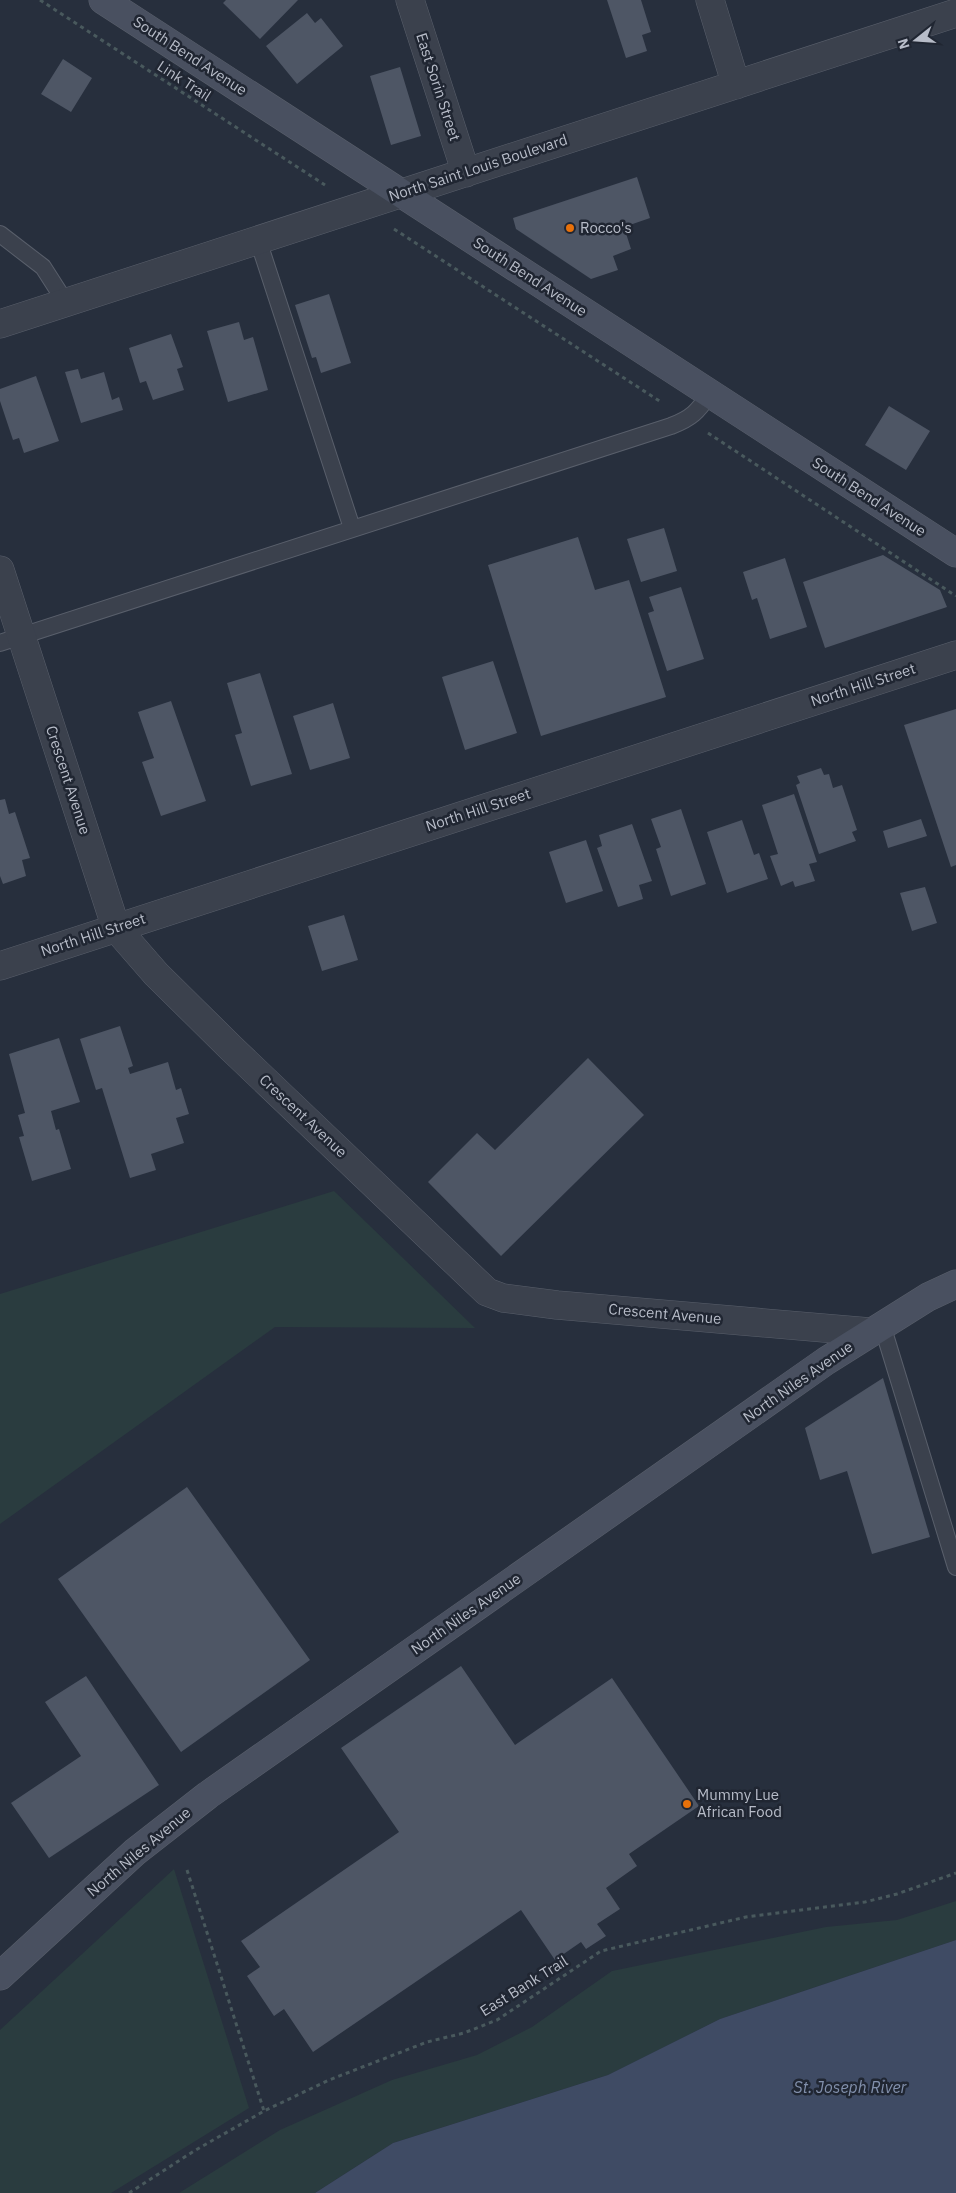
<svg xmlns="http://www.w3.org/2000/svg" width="956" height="2193" viewBox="0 0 956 2193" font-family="'IBM Plex Sans',sans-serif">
  <rect width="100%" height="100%" fill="#272f3d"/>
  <path fill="#2a3c3f" d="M334 1191 475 1328 275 1327 0 1524V1294Z
    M174 1869 249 2108 111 2193H0V2030Z
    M956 1901V1940L720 2019 608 2075 393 2143 315 2193H179L280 2130 392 2080 477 2055 532 2027 612 1971 826 1927 897 1920Z"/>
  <path fill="#3f4b64" d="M956 1940V2193H315L393 2143 608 2075 720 2019Z"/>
  <path fill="#4e5665" d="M226 0H298L260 39 223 3Z
    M607 0H641L651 32 642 35 647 51 626 58Z
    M307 13 315 23 321 18 343 46 297 84 266 46Z
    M63 59 92 78 71 112 41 94Z
    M400 67 421 136 391 145 370 76Z
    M637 177 650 218 624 227 631 249 613 256 618 270 591 279 516 229 513 218Z
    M329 294 351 363 321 373 316 357 312 358 295 305Z
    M239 322 244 340 253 337 268 390 228 402 207 331Z
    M171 334 183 367 177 369 184 390 153 400 146 381 140 383 129 348Z
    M78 369 81 379 104 372 112 400 119 397 123 410 81 423 65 372Z
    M36 376 59 441 24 453 19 438 13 440 0 401V389Z
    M889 406 930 431 906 470 865 445Z
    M664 528 677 571 641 582 627 539Z
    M578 537 595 590 629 580 666 697 541 736 488 565Z
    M883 555 940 590 947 607 825 648 803 582Z
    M785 558 807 627 770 639 757 598 752 600 743 572Z
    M681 587 704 659 667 671 648 613 654 611 649 597Z
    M493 661 517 733 465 750 442 677Z
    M260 673 292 774 251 786 235 735 242 733 227 683Z
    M171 701 206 801 161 816 142 762 154 758 138 712Z
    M333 703 350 758 310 770 293 716Z
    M956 709V865L951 867 904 725Z
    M821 768 824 775 829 774 833 788 842 785 857 830 852 832 856 841 819 854 796 785 800 783 797 776Z
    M794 794 817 862 809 864 815 881 795 887 793 881 781 886 770 856 778 854 762 805Z
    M5 799 9 814 15 812 30 858 22 860 26 876 3 884 0 876V800Z
    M681 809 706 884 671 896 656 849 661 847 651 819Z
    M921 819 927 836 888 848 883 831Z
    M742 820 754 855 759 853 768 879 727 893 707 832Z
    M632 824 652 881 639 885 643 899 618 907 597 848 602 846 599 835Z
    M586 840 603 891 566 903 549 852Z
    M925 887 937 923 912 931 900 893Z
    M344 915 358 960 322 971 308 926Z
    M120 1026 133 1066 128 1068 130 1074 168 1062 176 1090 181 1088 189 1114 176 1118 184 1143 151 1154 156 1170 130 1178 102 1088 96 1090 80 1039Z
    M59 1038 80 1102 51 1111 56 1130 59 1129 71 1169 32 1181 19 1137 24 1136 18 1115 25 1113 9 1054Z
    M588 1058 644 1115 501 1256 428 1182 477 1133 495 1150Z
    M883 1378 930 1537 872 1554 847 1471 820 1480 805 1428Z
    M187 1487 310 1660 181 1752 58 1579Z
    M461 1666 515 1745 612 1678 699 1806 629 1854 637 1866 606 1888 620 1909 597 1924 606 1936 586 1949 581 1942 555 1960 521 1910 313 2052 284 2009 274 2016 247 1976 260 1967 241 1941 399 1832 341 1748Z
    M86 1676 159 1785 49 1858 11 1803 81 1756 45 1702Z"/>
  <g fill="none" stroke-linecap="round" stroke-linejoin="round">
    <g stroke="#595f6b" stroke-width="18">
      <path id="lane" d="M0 234 43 267 66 303
        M258 240 352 528
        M0 643 671 426C692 418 697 412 710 394
        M882 1325 956 1567"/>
    </g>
    <g stroke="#595f6b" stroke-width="29">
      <path id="street" d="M410 0 466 173
        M710 0 736 85
        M0 324 956 13
        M0 570 116 928 156 974 231 1048 487 1292 503 1298 557 1305 870 1332
        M0 966 956 655"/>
    </g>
    <g stroke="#595f6b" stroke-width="29">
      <path id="secondary" d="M103 0 956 553
        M0 1976 135 1852 208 1795 826 1361 928 1297 956 1284"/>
    </g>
    <path stroke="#49595d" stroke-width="3" stroke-dasharray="4 4" stroke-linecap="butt" d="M40 0 325 185
      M394 229 661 402
      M708 433 956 596
      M187 1870 264 2111
      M129 2193 194 2151 264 2111 329 2080 427 2042 464 2033 497 2020 601 1951 746 1917 865 1902 897 1894 956 1873"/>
    <use href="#lane" stroke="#3b414d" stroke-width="16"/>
    <use href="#street" stroke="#3b414d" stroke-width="28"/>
    <use href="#secondary" stroke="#495060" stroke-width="28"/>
  </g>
  <g fill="#e8710a" stroke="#202632" stroke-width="2">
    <circle cx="570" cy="228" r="5"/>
    <circle cx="687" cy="1804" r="5"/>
  </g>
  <g text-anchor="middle" stroke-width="5" stroke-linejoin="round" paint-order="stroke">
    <g font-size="15" fill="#b7bcc8" stroke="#202632">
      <text transform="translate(190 56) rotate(33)" y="5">South Bend Avenue</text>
      <text transform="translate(184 81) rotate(33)" y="5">Link Trail</text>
      <text transform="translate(438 87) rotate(72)" y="5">East Sorin Street</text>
      <text transform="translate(478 168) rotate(-18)" y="5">North Saint Louis Boulevard</text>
      <text transform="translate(530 277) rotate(33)" y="5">South Bend Avenue</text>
      <text transform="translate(869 497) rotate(33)" y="5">South Bend Avenue</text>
      <text transform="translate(863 685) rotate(-18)" y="5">North Hill Street</text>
      <text transform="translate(68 780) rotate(72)" y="5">Crescent Avenue</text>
      <text transform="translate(478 810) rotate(-18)" y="5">North Hill Street</text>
      <text transform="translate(93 935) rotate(-18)" y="5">North Hill Street</text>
      <text transform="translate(303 1116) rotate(43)" y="5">Crescent Avenue</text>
      <text transform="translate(665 1314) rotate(5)" y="5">Crescent Avenue</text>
      <text transform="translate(798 1382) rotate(-35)" y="5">North Niles Avenue</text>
      <text transform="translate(466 1614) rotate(-35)" y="5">North Niles Avenue</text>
      <text transform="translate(139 1852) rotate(-40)" y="5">North Niles Avenue</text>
      <text transform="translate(524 1986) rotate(-32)" y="5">East Bank Trail</text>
    </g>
    <g font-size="15" fill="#b7bcc8" stroke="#202632" text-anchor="start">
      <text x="580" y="233">Rocco's</text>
      <text x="697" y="1800">Mummy Lue<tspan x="697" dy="17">African Food</tspan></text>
    </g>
    <g font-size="16" font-style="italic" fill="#8290ac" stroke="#202632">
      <text x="850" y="2093">St. Joseph River</text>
    </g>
  </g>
  <g transform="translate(916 40) rotate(253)" stroke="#202632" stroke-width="4" paint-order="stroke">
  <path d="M0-4L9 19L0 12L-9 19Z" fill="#b7bcc8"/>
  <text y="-8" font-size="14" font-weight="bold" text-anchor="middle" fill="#b7bcc8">N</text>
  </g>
</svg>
